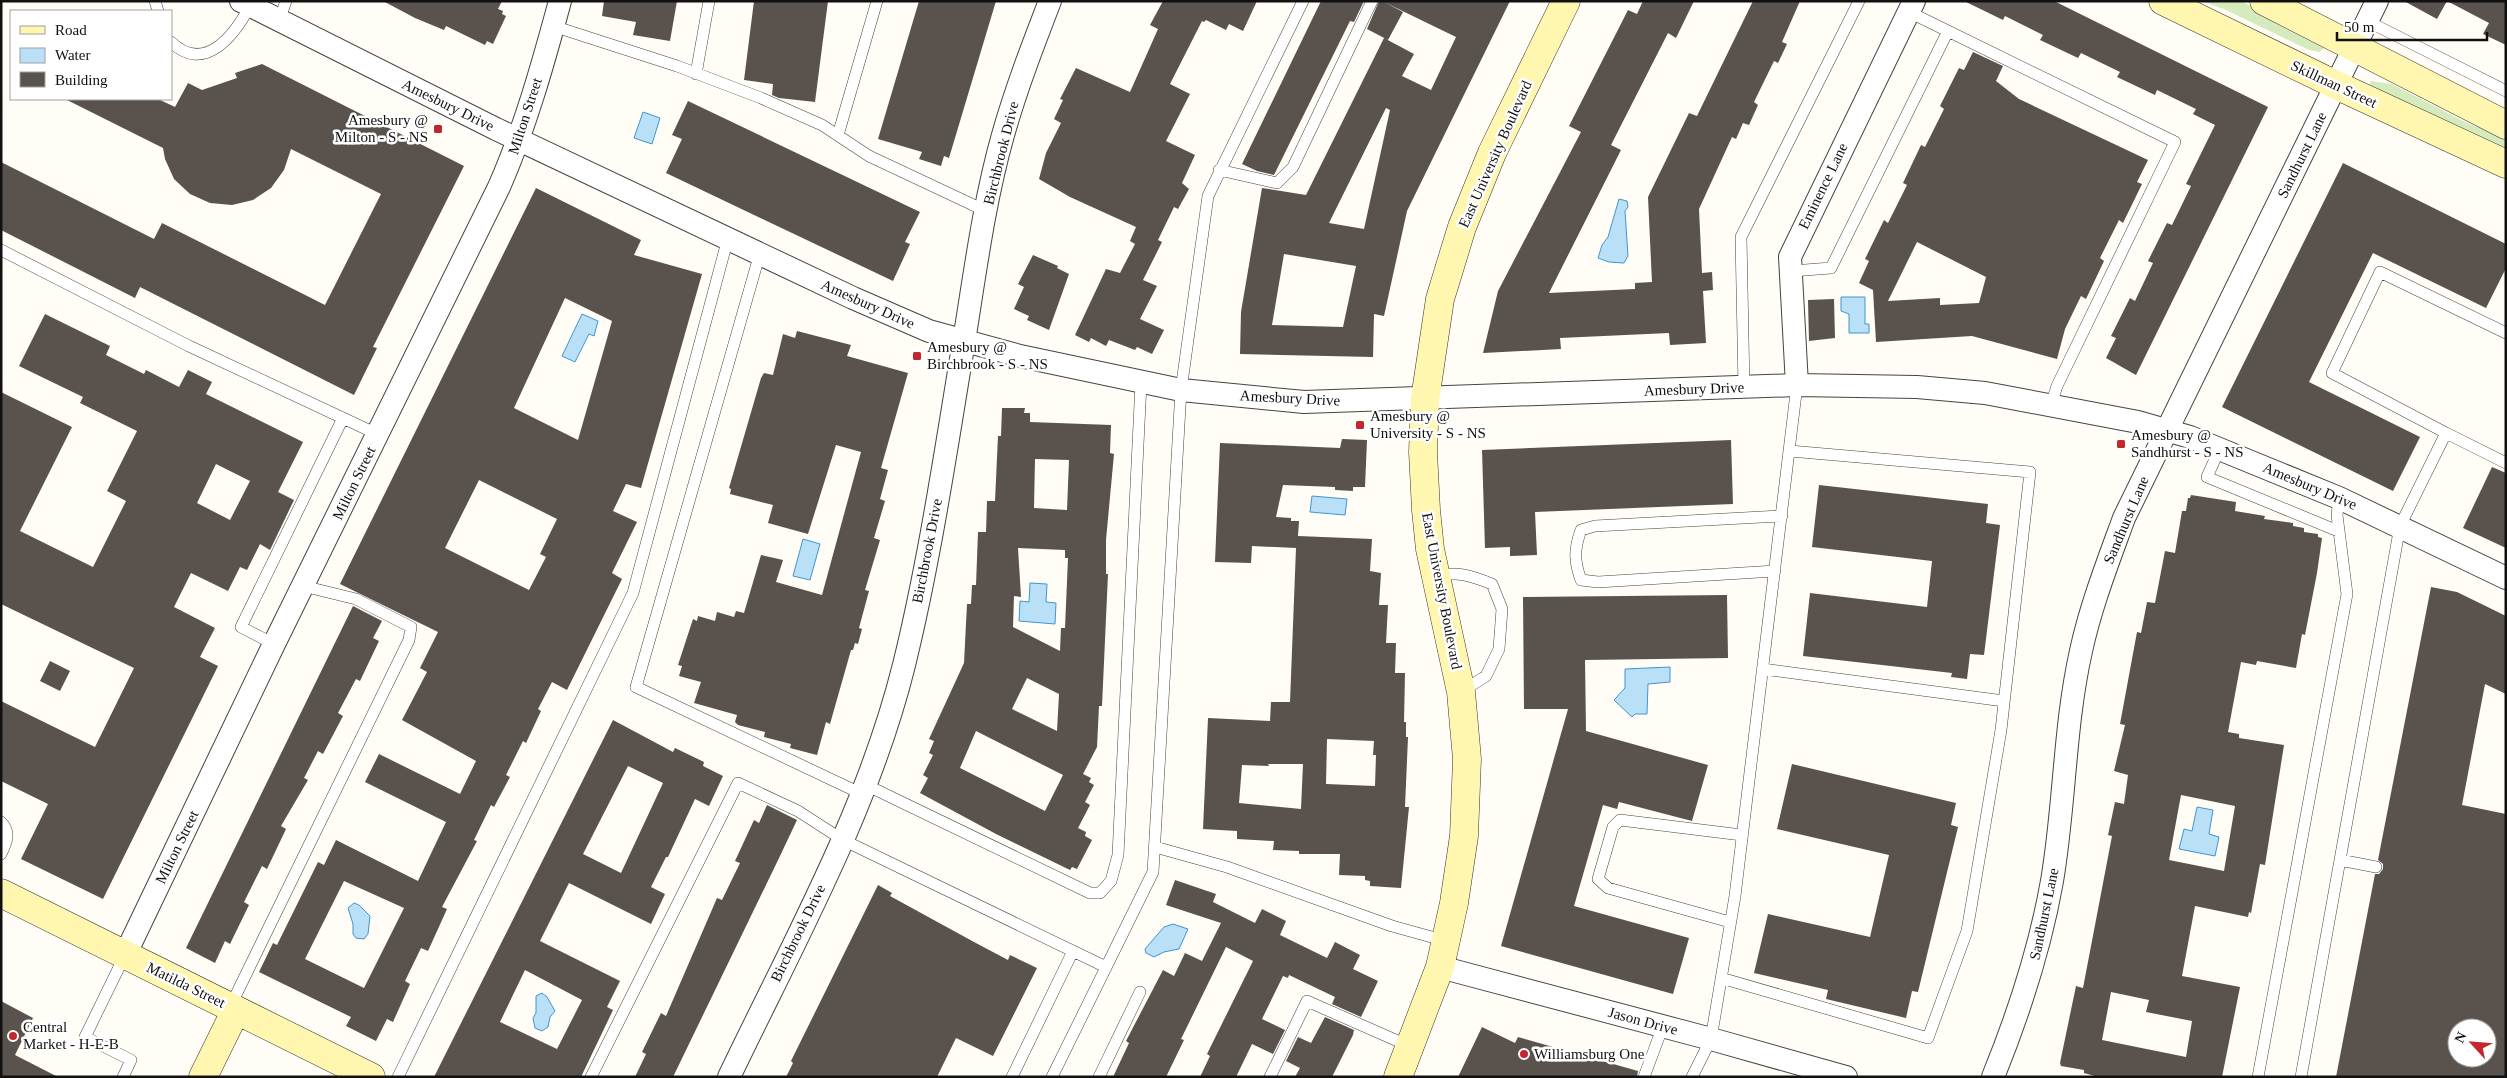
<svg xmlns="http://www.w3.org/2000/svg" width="2507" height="1078" viewBox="0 0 2507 1078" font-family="Georgia,serif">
  <rect width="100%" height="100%" fill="#fffdf5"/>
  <path fill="#d5ebbd" d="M2202 1H2241L2324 44V48L2319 52 2309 50 2226 10Z
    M2371 81 2392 84 2467 123 2506 138V152L2369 86Z"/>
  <path fill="#b9e0f7" stroke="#3f96cf" d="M643 112 660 118 652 144 634 138Z
    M1619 199 1627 201 1628 207 1625 211 1628 256 1624 263 1609 262 1598 258 1602 245 1608 237Z
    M1841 297H1865V324H1869V333H1849V314L1841 311Z
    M582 314 598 321 594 336 589 334 575 362 562 356Z
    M1312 496 1347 499 1345 515 1310 512Z
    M803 539 820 544 810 580 793 576Z
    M1030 583 1047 584 1046 602 1056 603 1055 624 1019 621 1020 601 1029 602Z
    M1670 667V682L1648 684 1647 714H1635L1632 717 1614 700 1625 688V669Z
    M2197 807 2213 810 2209 834 2219 837 2215 856 2179 849 2184 829 2192 831Z
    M354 903 359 905 370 916 368 934 364 939 356 938 353 934V924L348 908Z
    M1173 924 1188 929 1179 949 1164 952 1154 957 1146 953 1145 949 1164 927Z
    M542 993 547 997 555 1011 550 1017 548 1027 542 1031 535 1028 533 1018 536 1013V996Z"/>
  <path fill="#5a524d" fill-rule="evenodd" d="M383 1H502L498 9 503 11 502 14 506 16 493 44 487 41 485 45 446 26 444 30 415 18Z
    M604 1H677L670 41 633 35 636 22 602 16Z
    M754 1H828L815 102 779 98 772 95 773 84 744 80Z
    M919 1H996L949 158 944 156 941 166 919 159 922 152 878 139Z
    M1163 1H1257L1243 31 1229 24 1226 30 1206 20 1204 22 1202 21 1170 84 1190 94 1166 141 1195 155 1182 183 1189 189 1178 209 1174 207 1158 240 1162 242 1143 280 1157 286 1140 319 1164 330 1152 354 1137 347 1135 350 1109 340 1106 346 1091 338 1089 342 1075 335 1106 269 1120 273 1135 244 1130 241 1136 227 1070 197 1039 179 1046 153 1061 123 1054 119 1063 100 1060 99 1076 68 1130 92 1158 29 1150 25Z
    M1321 1H1364L1354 22 1350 21 1274 175 1257 171 1242 164Z
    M1379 1H1510L1407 211 1384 316 1374 314 1373 357 1240 354 1241 312 1262 188 1306 195 1384 38 1414 54 1402 76 1431 90 1456 37 1384 2 1403 12 1388 40 1367 29ZM1386 108 1390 110 1364 229 1329 223ZM1284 254 1356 266 1343 327 1272 325Z
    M1643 1H1694L1676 38 1668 33 1611 145 1621 150 1549 293 1635 289V283L1652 282 1648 197 1689 113 1697 116 1753 1H1800L1782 42 1787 44 1778 63 1774 61 1754 102 1758 105 1749 125 1743 123 1736 139 1732 137 1699 209 1702 273 1712 272 1713 290 1703 291 1706 343 1670 345 1669 333 1560 338 1561 349 1483 353 1498 291 1581 132 1569 126 1628 10 1637 14Z
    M1964 1H2054L2268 107 2136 375 2106 358 2116 338 2111 336 2130 298 2135 301 2153 263 2148 261 2167 223 2172 225 2191 186 2186 184 2215 125 2193 114 2196 109 2157 90 2155 95 2117 77 2120 72 2081 53 2078 58 2040 40 2043 35 2005 16 2003 20Z
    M2404 1H2506V45L2483 34 2489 23 2447 1 2437 19Z
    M1973 52 2003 66 1996 81 2019 99 2148 160 2137 182 2142 184 2123 223 2119 220 2100 258 2104 261 2086 299 2081 296 2065 329 2057 359 1972 336 1876 342 1873 290 1859 283 1869 261 1865 259 1884 220 1888 223 1907 185 1903 183 1921 145 1925 147 1944 109 1940 106 1959 68 1964 70ZM1917 242 1986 277 1979 303 1940 305V298L1888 301Z
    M262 64 464 166 373 347 377 348 354 395 140 287 135 298 1 230V162L154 239 162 223 325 305 381 194 291 149 284 170 271 188 253 200 232 205 210 203 190 194 174 179 165 159 163 148 65 99H158L175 107 188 83 202 90 237 78 235 73Z
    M688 101 920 212 905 242 910 244 893 281 666 173 682 139 672 135Z
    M2343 163 2506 244V268L2486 308 2373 253 2309 382 2420 437 2393 491 2222 407Z
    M536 188 641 240 634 255 702 274 641 488 626 484 613 511 637 522 612 573 622 579 567 690 552 682 538 709 541 711 526 743 523 741 506 775 510 777 494 807 491 805 474 840 477 841 442 907 447 909 428 951 421 948 405 981 410 984 393 1022 387 1019 376 1041 346 1026 351 1017 259 972 273 943 277 945 318 862 324 865 336 840 418 881 446 822 365 782 379 754 460 794 476 761 402 720 427 672 420 668 438 632 340 584ZM565 298 612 321 578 440 514 408ZM479 480 557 519 540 554 546 557 529 590 445 548ZM344 881 404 908 364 988 305 959Z
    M1033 255 1058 266 1057 268 1069 274 1049 330 1027 320 1029 316 1014 309 1024 287 1018 284Z
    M1834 299 1835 338 1809 341 1808 300Z
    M45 314 110 346 106 355 144 374 146 370 179 387 188 370 212 382 206 394 303 442 278 492 294 500 270 550 260 544 247 570 240 567 228 591 191 573 174 607 215 628 200 657 218 666 103 899 21 859 48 804 1 781V701L95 747 134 668 1 604V392L72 427 20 531 93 567 126 501 107 491 137 431 80 403 83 397 19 366ZM216 464 250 481 230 520 197 503Z
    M797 331 851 345 847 356 908 373 881 468 888 470 880 499 885 501 874 538 880 540 865 590 869 591 859 628 862 629 858 644 855 643 853 650H851L830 724 826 722 817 755 790 748 791 744 764 737 765 732 738 725 735 722 737 715 694 703 701 682 679 676 682 666 678 665 693 619 697 621 698 616 715 621 717 612 734 617 736 611 744 613 761 555 783 560 776 582 822 595 861 452 836 445 808 534 768 523 773 505 730 494 731 489 729 488 761 378 764 373 773 375 783 334 795 338Z
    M1002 408H1025L1024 413H1030V422L1111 425 1110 453 1114 454 1106 540V574H1108L1102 706H1099L1097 747 1083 774 1091 778 1089 782 1094 785 1085 802 1090 805 1078 828 1086 832 1085 836 1092 840 1077 869 1072 867 1070 870 996 834 920 793 928 778 923 775 933 755 929 753 934 741 929 739 964 663 967 604H971L972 585H976L978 532H986L987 501H995L998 436H1001ZM1035 459 1069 460 1067 510 1034 508ZM1018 548 1065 550V558H1068L1065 628H1061L1060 651 1013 627 1014 596 1021 597ZM1027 678 1059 694 1057 731 1012 709ZM976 731 1063 775 1045 811 960 768Z
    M1342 439 1367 440 1365 487H1353V491L1335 490V487L1283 485 1276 517 1291 518V521H1299L1298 536 1372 539 1370 571 1381 573 1379 605H1388L1386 643H1396L1395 673H1405L1404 722H1406V737H1408L1405 807H1409L1401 888 1370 886V881L1365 880V876L1339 875 1340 854H1299V851L1273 850 1274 841 1237 839V831L1203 829 1208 718 1270 721 1271 702H1290L1296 548 1252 546 1251 563 1215 562 1220 443 1340 448ZM1327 739 1374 741 1373 755H1376L1375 786 1326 784ZM1268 764H1303L1301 809 1239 803 1242 765 1269 766Z
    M1731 440 1733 504 1535 512 1537 555 1510 556V547L1485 548 1482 450Z
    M2492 467 2506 473V548L2463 528Z
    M1819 485 1988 504 1986 523 2000 525 1984 655 1970 654 1967 679 1951 677 1952 673 1803 656 1810 593 1927 607 1932 561 1812 547Z
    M2191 495 2236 502 2235 511 2265 516 2264 519 2293 523V526L2304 528V532L2318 534V537L2322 538 2317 573 2305 635 2302 634 2296 668 2257 661 2256 665 2241 662 2228 732 2239 734V738L2284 745 2265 865 2260 864 2251 913 2249 912 2248 917 2195 906 2182 976 2240 987 2222 1077H2098L2084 1073V1070L2061 1066 2060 1063 2076 986 2083 988 2112 836 2108 835 2115 802 2124 804 2128 775 2114 771 2125 725 2120 724 2137 632 2141 633 2147 602 2155 603 2165 551 2175 553 2182 511H2186L2188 498H2190ZM2181 795 2235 806 2224 871 2169 860ZM2111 992 2149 1000 2146 1012 2192 1021 2186 1057 2102 1040Z
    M2431 587 2457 592 2506 616V694L2485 684 2462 805 2506 814V1077H2336L2375 874H2379L2383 869V864L2378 860ZM2457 1028H2487V1058H2457Z
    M1727 595 1728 658 1585 660 1586 731 1708 765 1692 821 1619 802 1617 809 1603 805 1574 906 1689 938 1673 994 1501 946 1568 709H1524L1523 597Z
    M353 606 382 621 373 638 379 641 360 681 356 679 338 713 343 716 323 754 318 751 304 778 308 780 281 826 286 829 267 869 262 866 244 902 249 905 230 944 225 941 215 963 186 948Z
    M50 661 70 671 60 691 40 681Z
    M613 720 673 752 675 748 704 762 703 766 723 776 709 806 695 799 668 857H666L651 887 665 894 651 924 569 883 540 941 620 981 607 1007 613 1010 581 1077H434ZM628 766 663 783 621 873 583 854ZM525 970 582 1000 557 1049 500 1022Z
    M1792 764 1956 803 1951 825 1958 827 1918 992 1912 991 1906 1018 1826 999 1828 990 1754 973 1768 914 1870 937 1889 855 1777 829Z
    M767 805 797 820 780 856 673 1077H635L646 1054 642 1052 661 1013 666 1016 717 898 722 900 740 863 735 861 754 820 759 823Z
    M1175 880 1216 894 1213 902 1255 923 1262 909 1286 921 1280 935 1327 958 1335 942 1360 955 1353 969 1378 981 1361 1017 1332 1004 1335 997 1289 975 1288 978 1283 976 1262 1019 1285 1030 1273 1054 1252 1044 1236 1077H1200L1210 1056 1207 1054 1253 961 1226 947 1181 1039 1184 1040 1166 1077H1113L1129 1043 1126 1041 1163 970 1174 976 1185 953 1202 961 1221 923 1166 905Z
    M878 885 892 893 890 896 974 942 1008 960 1010 955 1037 968 993 1056 956 1038 937 1077H786L793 1063 791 1061Z
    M1 1001 33 1018 15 1055 58 1077H1Z
    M1325 1017 1354 1030 1353 1035 1332 1077H1295L1300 1068 1286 1061 1298 1037 1311 1043Z
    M1482 1027 1515 1043 1518 1037 1638 1071 1637 1077H1458Z"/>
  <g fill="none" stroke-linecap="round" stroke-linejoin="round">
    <g stroke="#444" stroke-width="12">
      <path id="lane" d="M155 1 158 11
        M1909 12 2175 142 2057 386 2051 405
        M279 21 286 1
        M2367 21 2506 91
        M553 26 677 66 761 98 822 125 869 156 986 211
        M171 42C205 75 235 34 250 6
        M696 74 709 1
        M838 135 877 1
        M1219 170 1277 183 1293 167 1372 1
        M1 250 189 346 377 434
        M760 253 636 687 862 794
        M1792 271 1831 268 1948 31
        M1744 388 1741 237 1859 1
        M2446 433 2332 373 2380 272 2506 333
        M2220 448 2207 477 2338 531
        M1775 571 1598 582 1581 580C1574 561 1574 549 1581 530L1595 526 1782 516
        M1436 576C1458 571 1472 576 1492 584L1502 609 1499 649 1486 676 1461 692
        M274 644 241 627 343 418
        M1763 669 2004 701
        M866 785 1090 893H1100L1111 881 1118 855 1141 383
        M1 822C11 832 7 842 1 854
        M1155 847 1227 867 1392 926 1446 941
        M2340 860 2376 867
        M1730 922 1608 888 1598 879 1613 827 1620 820 1742 835
        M1721 978 1928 1038 1967 931 2001 730 2030 472 1790 451
        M230 1007 409 640 411 627 356 599 303 586
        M123 1077 131 1060 85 1037 125 955
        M398 1077 633 593 728 238
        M591 1077 738 783 798 811 843 840 1106 967
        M1012 1077 1073 951
        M1052 1077 1153 872 1181 390 1208 196 1303 1
        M1099 1077 1140 992
        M1270 1077 1307 1001 1409 1046
        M1644 1077 1663 1026
        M1692 1077 1711 1039 1735 896 1797 385
        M2258 1077 2347 594 2337 515 2339 498
        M2301 1077 2400 526 2446 433 2506 463"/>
    </g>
    <g stroke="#444" stroke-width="24">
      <path id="street" d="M241 1 496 129 853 298 929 331 1020 356 1181 390 1304 402 1797 385 1917 387 1985 393 2138 422 2190 437 2339 498 2506 578
        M1797 385 1790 257 1914 1
        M125 955 274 644 499 187C525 128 543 64 560 1
        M1440 967 1711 1039 1846 1077
        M729 1077C793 943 868 810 904 665 930 559 946 449 964 341 975 273 984 202 1003 135 1016 89 1033 45 1050 1
        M1993 1077C2019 1013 2040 949 2052 881 2065 805 2064 727 2081 651 2091 605 2108 562 2124 518L2377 1"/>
    </g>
    <g stroke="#333" stroke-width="29">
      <path id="secondary" d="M2163 1 2336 85 2506 164
        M2264 1 2506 125
        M1 893 371 1077
        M203 1077 236 1010
        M1398 1077 1440 967 1454 903 1464 836 1467 759 1461 692 1430 549 1426 510 1423 452 1425 399 1440 299 1462 227 1492 153 1566 1"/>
    </g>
    <use href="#lane" stroke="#fff" stroke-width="11"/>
    <use href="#street" stroke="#fff" stroke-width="22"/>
    <use href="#secondary" stroke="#fff6b0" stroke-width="28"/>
  </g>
  <g fill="#c4262e" stroke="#fff" stroke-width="2">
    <rect x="433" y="124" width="10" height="10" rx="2.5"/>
    <rect x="912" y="351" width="10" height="10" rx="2.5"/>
    <rect x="1355" y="420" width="10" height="10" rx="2.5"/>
    <rect x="2116" y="439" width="10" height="10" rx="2.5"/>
    <circle cx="13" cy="1036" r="5"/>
    <circle cx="1524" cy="1054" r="5"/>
  </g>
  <g text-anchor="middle" stroke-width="5" stroke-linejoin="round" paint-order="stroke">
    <g font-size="15" fill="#111" stroke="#fff">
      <text transform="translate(2334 84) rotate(25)" y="5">Skillman Street</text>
      <text transform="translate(448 105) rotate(26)" y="5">Amesbury Drive</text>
      <text transform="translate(525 116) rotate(-72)" y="5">Milton Street</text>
      <text transform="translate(1001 153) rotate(-76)" y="5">Birchbrook Drive</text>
      <text transform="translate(1495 154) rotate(-66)" y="5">East University Boulevard</text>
      <text transform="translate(2302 155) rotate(-64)" y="5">Sandhurst Lane</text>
      <text transform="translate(1823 186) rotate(-64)" y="5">Eminence Lane</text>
      <text transform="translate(868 304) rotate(24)" y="5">Amesbury Drive</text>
      <text transform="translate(1694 389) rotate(-2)" y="5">Amesbury Drive</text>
      <text transform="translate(1290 398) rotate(3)" y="5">Amesbury Drive</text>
      <text transform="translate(354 483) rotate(-64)" y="5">Milton Street</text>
      <text transform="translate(2310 486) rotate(23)" y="5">Amesbury Drive</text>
      <text transform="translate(2126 520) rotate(-67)" y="5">Sandhurst Lane</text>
      <text transform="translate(927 551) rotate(-79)" y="5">Birchbrook Drive</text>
      <text transform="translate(1442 591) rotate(79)" y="5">East University Boulevard</text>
      <text transform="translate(177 847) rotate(-64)" y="5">Milton Street</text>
      <text transform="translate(2044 914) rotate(-78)" y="5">Sandhurst Lane</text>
      <text transform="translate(798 933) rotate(-64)" y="5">Birchbrook Drive</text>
      <text transform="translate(186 985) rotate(26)" y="5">Matilda Street</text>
      <text transform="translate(1643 1021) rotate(15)" y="5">Jason Drive</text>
    </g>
    <g font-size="15" fill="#111" stroke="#fff" text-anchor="start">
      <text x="428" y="125" text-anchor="end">Amesbury @<tspan x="428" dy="17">Milton - S - NS</tspan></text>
      <text x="927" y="352">Amesbury @<tspan x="927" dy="17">Birchbrook - S - NS</tspan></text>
      <text x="1370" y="421">Amesbury @<tspan x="1370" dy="17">University - S - NS</tspan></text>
      <text x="2131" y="440">Amesbury @<tspan x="2131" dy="17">Sandhurst - S - NS</tspan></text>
      <text x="23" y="1032">Central<tspan x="23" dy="17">Market - H-E-B</tspan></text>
      <text x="1534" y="1059">Williamsburg One</text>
    </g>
  </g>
  <rect width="2507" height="1078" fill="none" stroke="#111111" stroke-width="5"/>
  <rect x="10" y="10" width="162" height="90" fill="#ffffff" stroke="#a0a0a0"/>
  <rect x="20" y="26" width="25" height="8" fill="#fff6b0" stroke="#a0a0a0"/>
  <text x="55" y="35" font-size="15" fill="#111111">Road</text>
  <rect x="20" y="48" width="25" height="15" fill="#b9e0f7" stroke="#a0a0a0"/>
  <text x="55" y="60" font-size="15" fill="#111111">Water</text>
  <rect x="20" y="72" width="25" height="15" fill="#5a524d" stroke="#a0a0a0"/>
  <text x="55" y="85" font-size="15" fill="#111111">Building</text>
  <g transform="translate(2472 1043) rotate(296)"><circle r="24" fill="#ffffff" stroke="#a0a0a0"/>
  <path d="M0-4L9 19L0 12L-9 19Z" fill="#c4262e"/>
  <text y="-8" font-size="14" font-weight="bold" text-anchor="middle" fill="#111111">N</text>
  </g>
  <path d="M2337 32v8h150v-8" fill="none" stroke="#111111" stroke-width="2.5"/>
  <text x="2344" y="32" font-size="15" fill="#111111" stroke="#ffffff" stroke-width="4" paint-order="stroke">50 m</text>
</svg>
